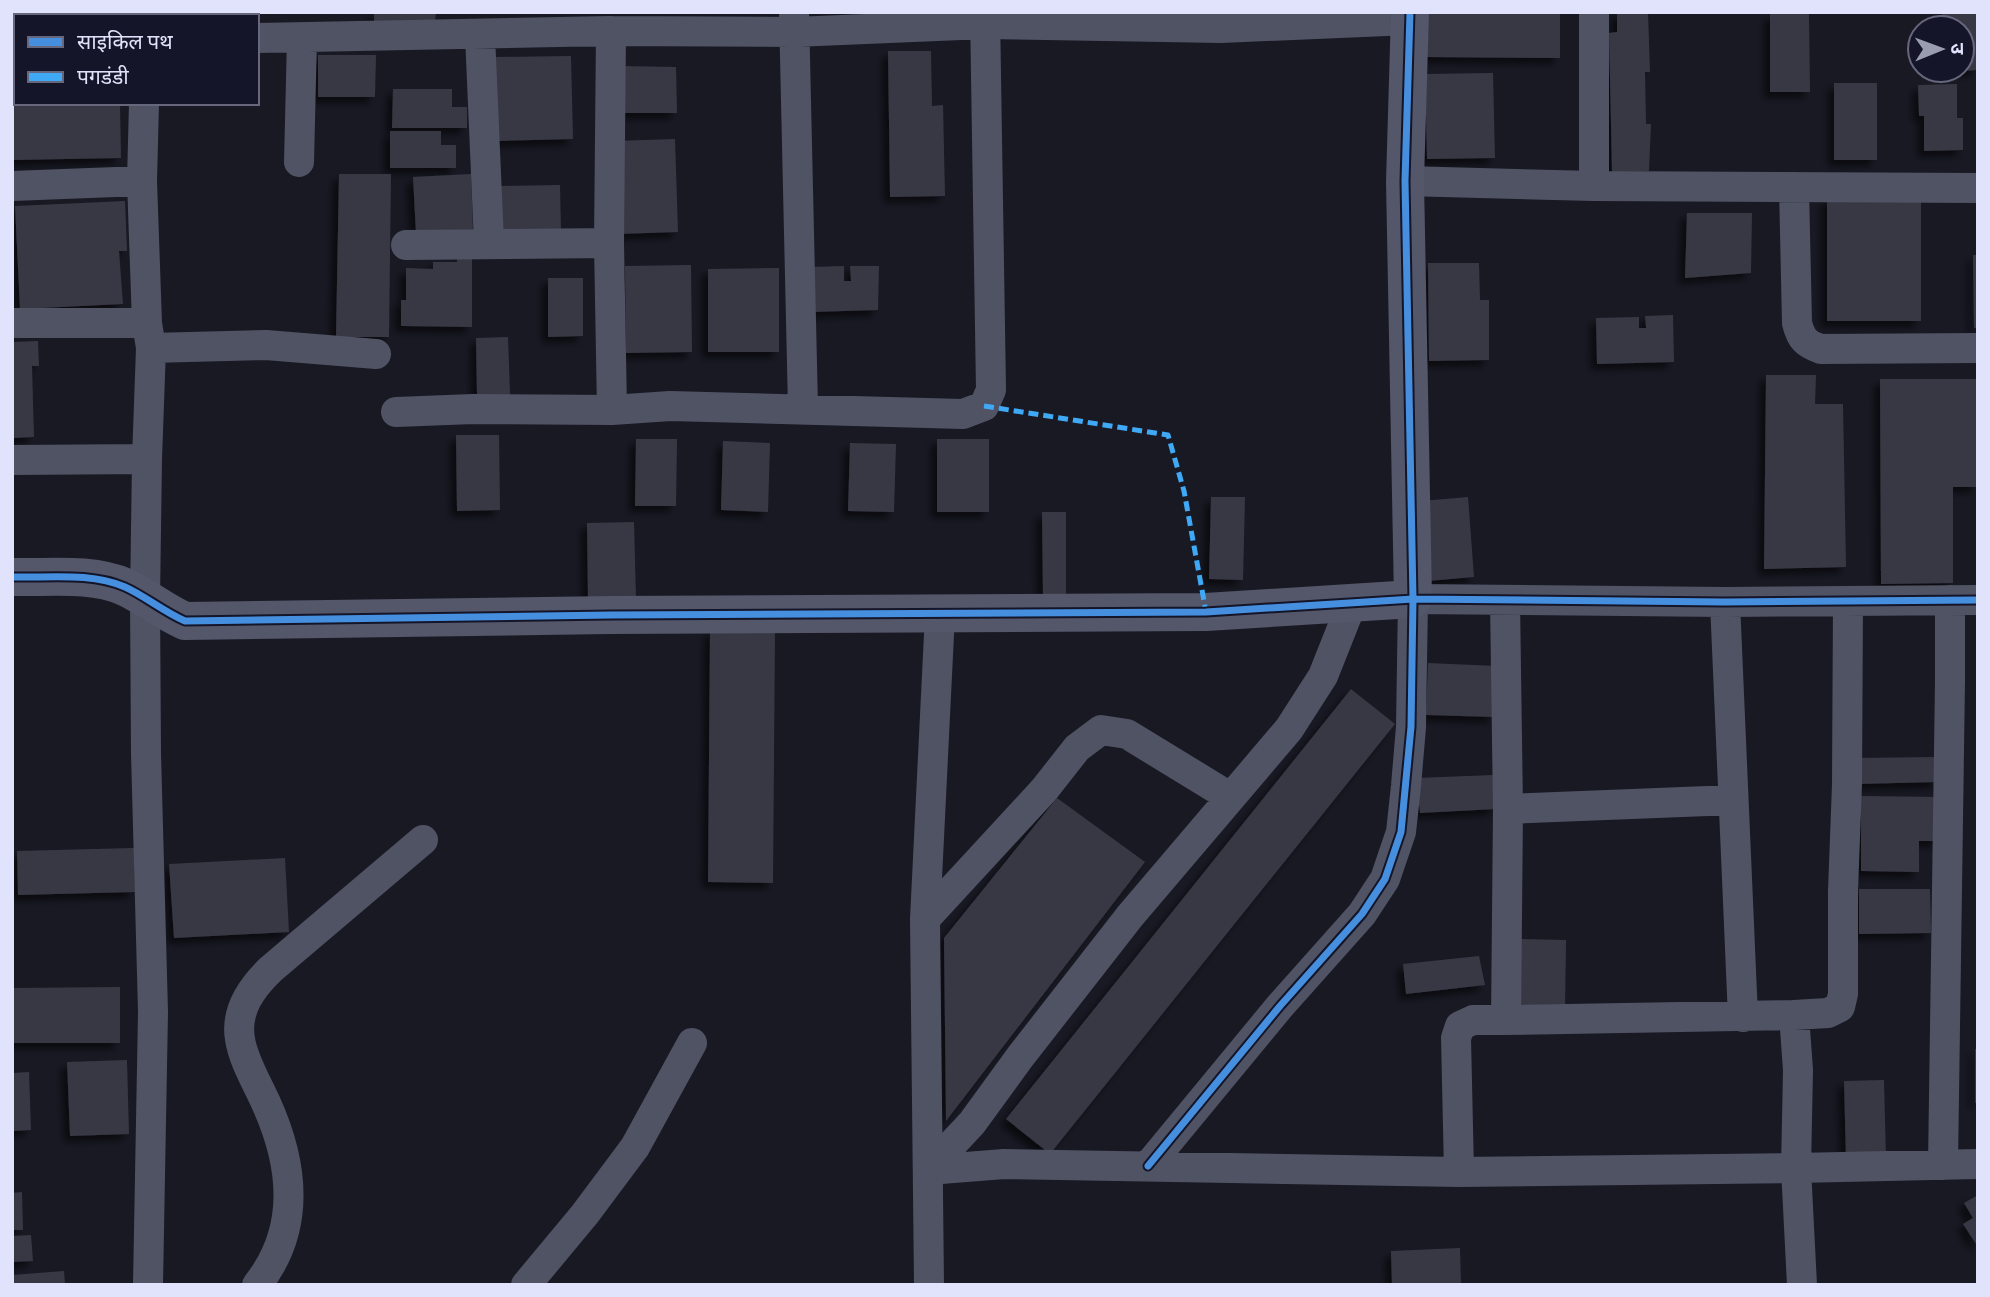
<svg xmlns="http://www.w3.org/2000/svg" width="1990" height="1297" viewBox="0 0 1990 1297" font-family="'Titillium Web','Noto Sans Devanagari',sans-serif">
  <defs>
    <filter id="shadow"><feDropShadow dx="-6" dy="6" stdDeviation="3.5" flood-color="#0009"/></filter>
  </defs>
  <rect width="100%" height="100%" fill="#191924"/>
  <path fill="#383845" filter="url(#shadow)" d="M12 12H137V16H16V40H12Z
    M374 12H436L435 21H374Z
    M1424 12H1560V58L1424 57Z
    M1617 12H1648L1650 72H1645L1646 124H1651L1649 171 1612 172 1609 33 1617 32Z
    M1942 12H1977L1978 70 1962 71V28H1943Z
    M1770 14H1809L1810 92H1770Z
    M12 43H16V103H120L121 158 12 160Z
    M888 51H931L932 106 943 105 945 196 890 197Z
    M318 55H376L375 97H318Z
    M571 56 573 139 496 141 495 57Z
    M620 66 676 67 677 113H620Z
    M1493 73 1495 158 1427 159 1425 74Z
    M1834 83H1877V160H1834Z
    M1957 84V118H1963V150L1924 151V116H1919L1918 85Z
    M393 89H452V107H467V128H392Z
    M390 131H441V145H456V168H390Z
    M675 139 678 232 618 234 615 141Z
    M339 174H391L389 337H336Z
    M471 174 473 232 416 234 413 177Z
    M560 185 561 230 503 231 496 186Z
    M1827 198H1921V321H1827Z
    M125 201 127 251H119L123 304 20 309 15 206Z
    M1687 213H1752L1751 273 1685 278Z
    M1973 255H1978V328H1974Z
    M457 258 472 259V327L401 326V300H406V268L433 269V262H457Z
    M1428 263H1479L1480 300H1489V360L1429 361Z
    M691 265 692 352 626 353 625 266Z
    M844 266V281H851L850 266H879L878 310 812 312 810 267Z
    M779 268V352H708V269Z
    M548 278H583V336L548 337Z
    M1673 315 1674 362 1597 364 1596 318 1639 317V328H1646L1645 316Z
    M508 337 510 395 477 396 476 338Z
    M38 341 39 366H32L34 437 12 438V342Z
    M1766 375H1816L1815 404H1843L1846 567 1764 569Z
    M1880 379H1978V487H1953V583L1881 584Z
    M456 435H499L500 510 457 511Z
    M636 439H677L676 506H635Z
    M937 439H989V512H937Z
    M723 441 770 443 768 512 721 510Z
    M850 443 896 444 894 512 848 511Z
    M1211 497H1245L1243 580 1209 579Z
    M1468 497 1474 577 1428 581 1422 501Z
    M1042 512H1066V598H1043Z
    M634 522 636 599 588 600 587 523Z
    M710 630 775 631 773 883 708 882Z
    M1428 663 1496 666 1494 717 1426 715Z
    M1351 689 1395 724 1050 1154 1006 1119Z
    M1937 757 1938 782 1857 784 1856 758Z
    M1494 775 1496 809 1420 813 1416 778Z
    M1861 796 1939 797V841H1919V872L1861 871Z
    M1057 798 1145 862 946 1121 944 938Z
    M134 848 135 892 18 895 17 851Z
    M285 858 289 932 174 938 169 864Z
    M1859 889H1930L1931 933 1859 934Z
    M1518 939 1566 940 1565 1009 1518 1008Z
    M1479 956 1485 985 1406 994 1403 964Z
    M120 987V1043H12V988Z
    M1975 1049H1978V1103H1975Z
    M127 1060 129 1134 70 1136 67 1062Z
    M29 1072 31 1130 12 1131V1073Z
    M1884 1080 1886 1160H1846L1844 1081Z
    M22 1192 23 1230H12V1193Z
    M1978 1195V1247L1963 1224 1973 1218 1964 1203Z
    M31 1235 33 1261 12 1262V1236Z
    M1460 1248 1461 1285H1392L1391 1251Z
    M64 1271 65 1285H12V1275Z"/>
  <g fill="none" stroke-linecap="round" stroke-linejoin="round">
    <path stroke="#4f5364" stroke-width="30" d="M794 13 803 408
      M146 16V12
      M611 31 609 243 612 410
      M480 35 489 243
      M257 38 611 31 794 32 985 24 1221 28 1410 20
      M144 103 142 181 147 323 151 348 147 459 145 600 146 753 153 1012 148 1285
      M299 162 302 38
      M1405 181 1594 186V12
      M12 186 142 181
      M1594 186 1978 188
      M1794 187 1797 323C1801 339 1806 344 1821 349L1978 348
      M406 245 609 243
      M12 323H147
      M151 348 266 345 376 354
      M396 412 473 409 612 410 670 406 963 414 984 406 991 390 985 12
      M12 460 147 459
      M1725 602 1743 1017
      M1508 809 1733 800
      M925 919 1044 790 1077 748 1101 730 1127 734 1230 797
      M1794 1015 1798 1070 1796 1168 1978 1164
      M1506 1020 1794 1015 1828 1013 1840 1007 1843 994V891L1847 784 1848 601
      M1943 1165 1950 681V600
      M1148 1166 1280 1006 1362 914 1385 879 1401 832 1406 786 1411 727 1413 599 1725 602 1978 600
      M928 1170 1004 1164 1459 1172 1796 1168 1802 1285
      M928 1170 972 1123 1020 1057 1130 916 1289 729 1323 676 1352 603
      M1459 1172 1456 1038 1460 1026 1473 1020H1506L1508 809 1505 600
      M257 1285C301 1229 294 1165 266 1103 257 1083 243 1060 240 1039 235 1010 252 987 271 969L423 840
      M526 1285 585 1214 635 1147 692 1043
      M929 1285 925 919 940 614"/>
    <path stroke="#545669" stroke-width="38" d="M12 577C48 578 91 572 125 587 145 596 164 612 185 621L611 615 1206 612 1413 599 1405 181 1410 12"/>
    <path stroke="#3fa9f5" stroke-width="5" stroke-dasharray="10 5" stroke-linecap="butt" d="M984 406 1168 435 1184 491 1206 612"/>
    <g stroke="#141529" stroke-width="11">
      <path id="cycleway" d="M12 577C48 578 91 572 125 587 145 596 164 612 185 621L611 615 1206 612 1413 599 1725 602 1978 600
        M1148 1166 1280 1006 1362 914 1385 879 1401 832 1411 727 1413 599 1405 181 1410 12"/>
    </g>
    <use href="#cycleway" stroke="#468fdf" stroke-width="7"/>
  </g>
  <rect width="1990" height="1297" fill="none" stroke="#e0e3fb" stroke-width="28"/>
  <rect x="14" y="14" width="245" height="91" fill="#141529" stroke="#66677d" stroke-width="2"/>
  <rect x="28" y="37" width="35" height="10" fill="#468fdf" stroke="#66677d" stroke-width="2"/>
  <text x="77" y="49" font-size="21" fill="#e0e3fb">साइकिल पथ</text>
  <rect x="28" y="72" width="35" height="10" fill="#3fa9f5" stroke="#66677d" stroke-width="2"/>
  <text x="77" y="84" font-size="21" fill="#e0e3fb">पगडंडी</text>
  <g transform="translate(1941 49) rotate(89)"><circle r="33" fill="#141529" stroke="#66677d" stroke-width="2"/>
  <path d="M0-5L12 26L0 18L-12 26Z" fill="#9a9cb0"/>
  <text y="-10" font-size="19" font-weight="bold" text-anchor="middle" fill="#e0e3fb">उ</text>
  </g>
</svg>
